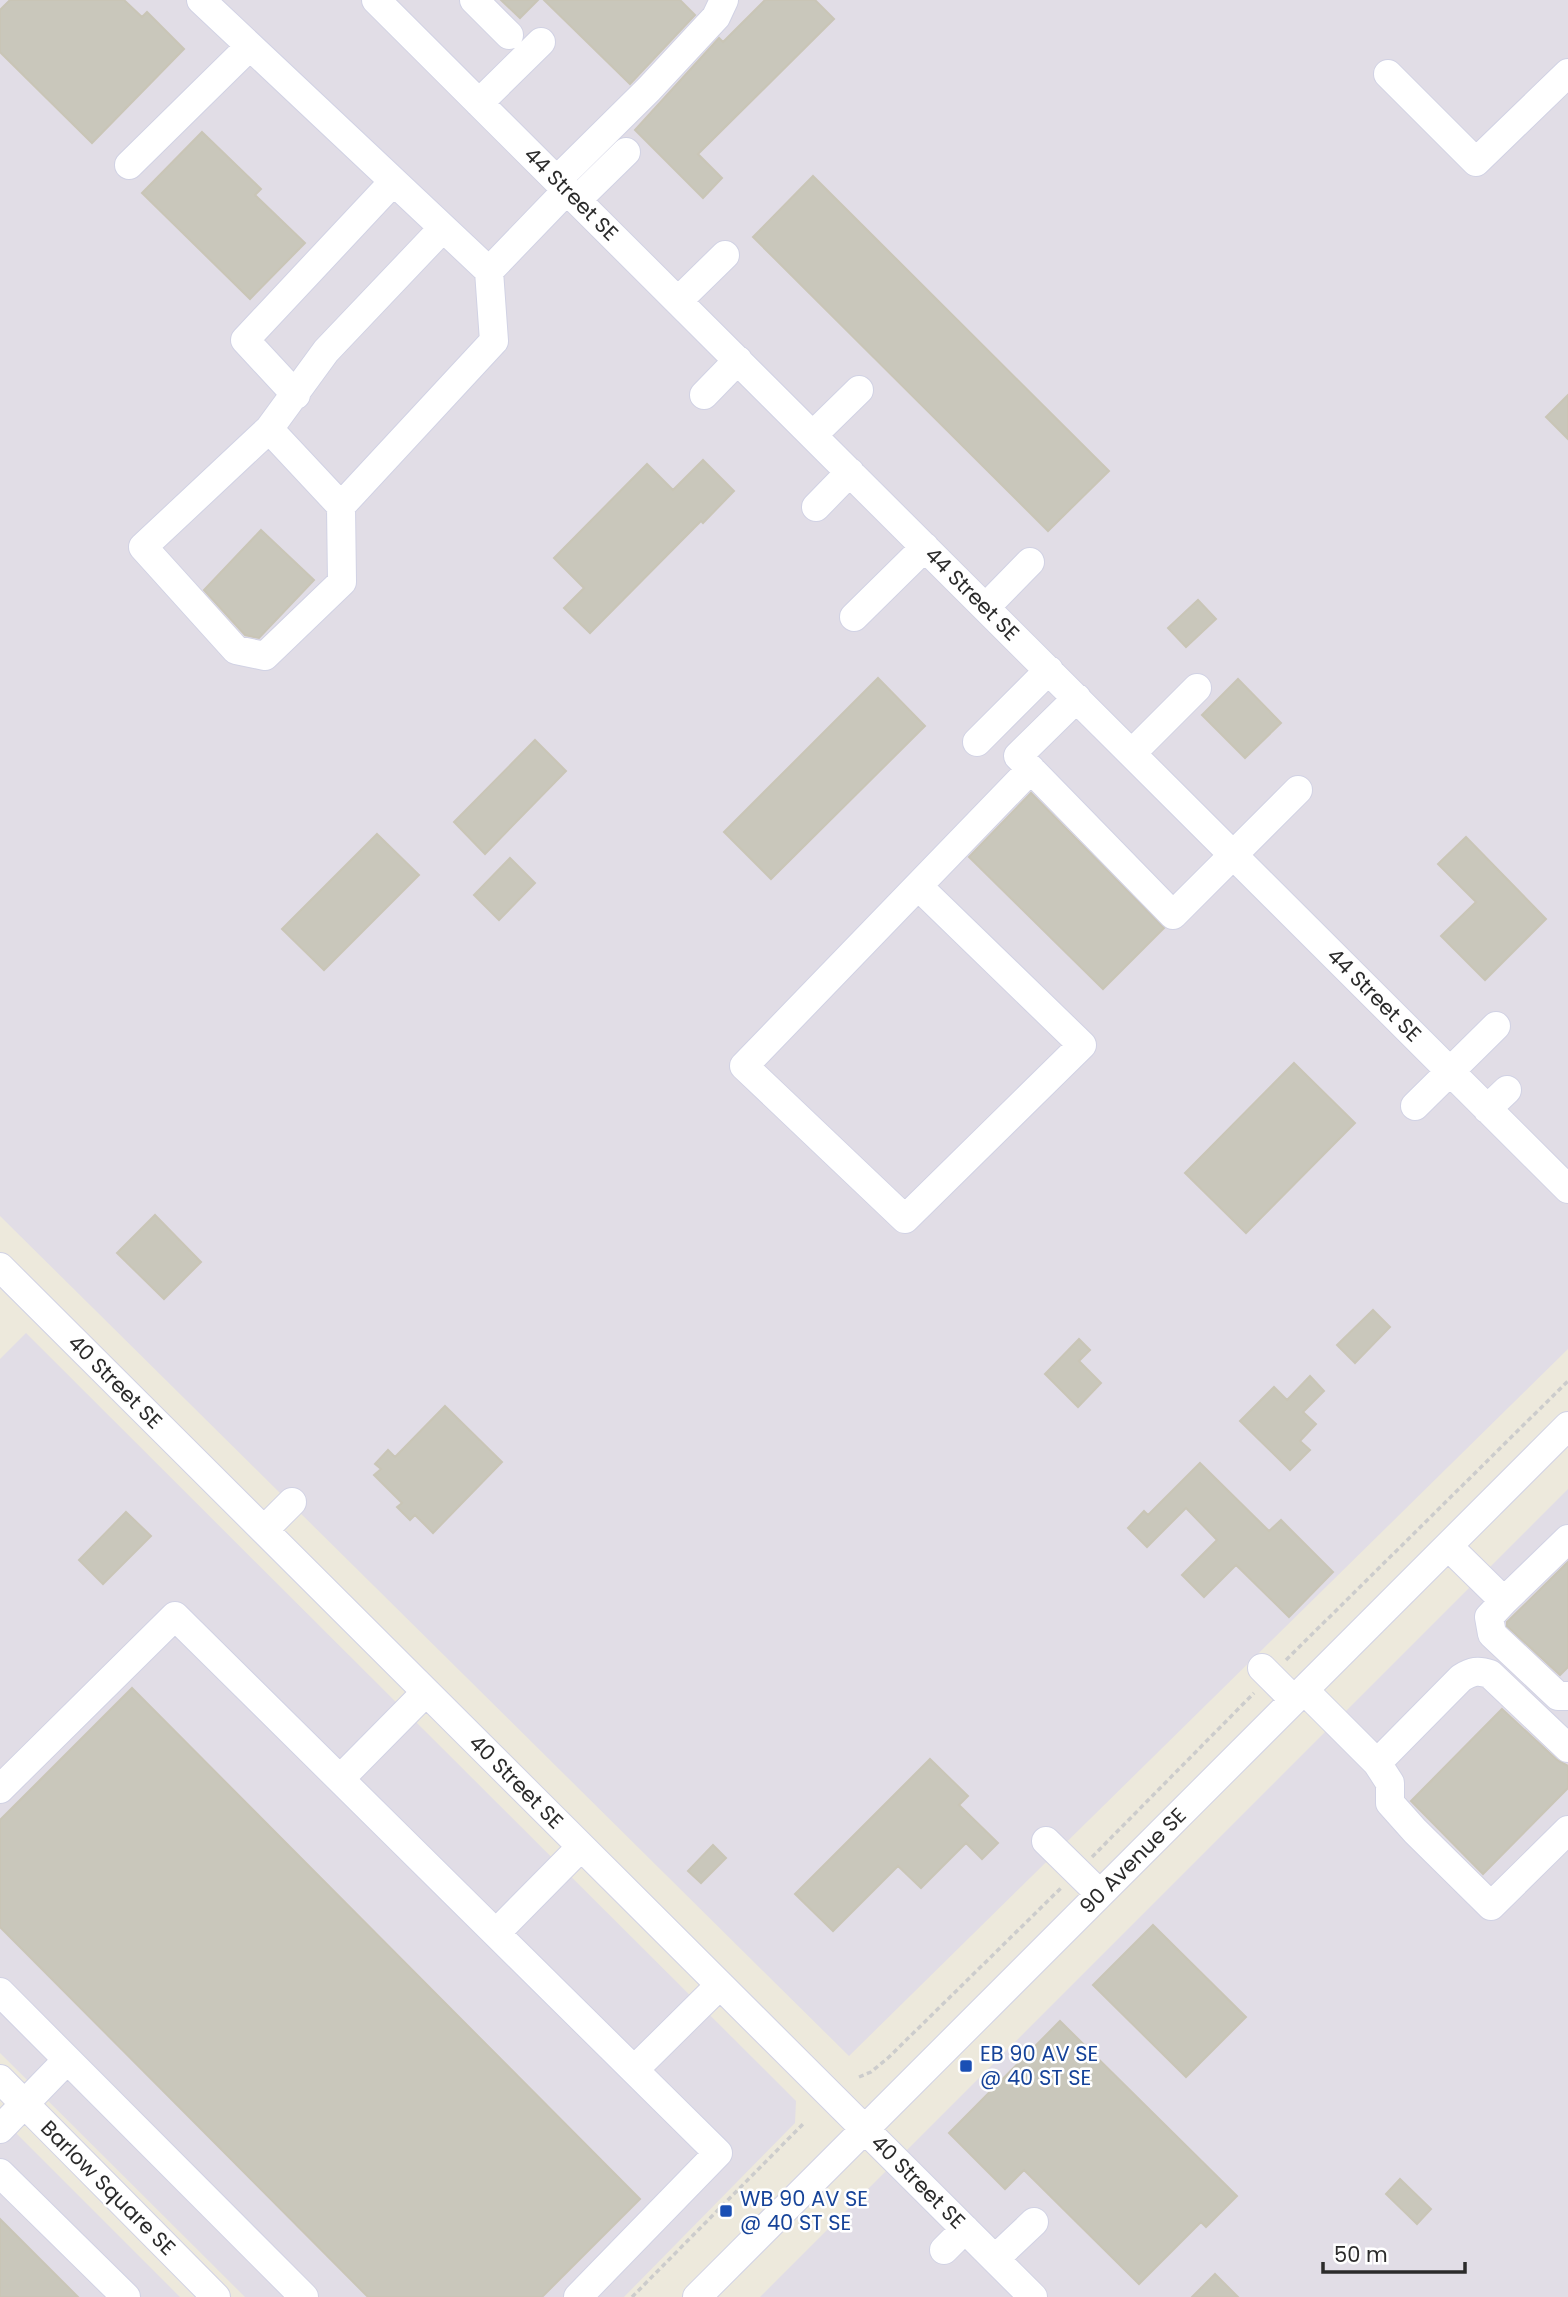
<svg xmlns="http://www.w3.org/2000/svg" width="1568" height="2297" viewBox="0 0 1568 2297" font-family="Poppins,sans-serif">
  <rect width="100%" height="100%" fill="#ede9dc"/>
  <path fill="#e1dde6" d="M0 0H1568V1349L849 2056 0 1216Z
    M26 1333 796 2101 795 2123 624 2297H245L0 2053V1359Z
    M1568 1489V2297H760Z
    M0 2117 180 2297H0Z"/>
  <path fill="#c9c7bb" stroke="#c9c5b6" stroke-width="2" d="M10 0H124L142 17 147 12 184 49 92 143 0 52V10Z
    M501 0H538L520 18Z
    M544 0H680L695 15 630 84Z
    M765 0H815L834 19 698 154 722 178 703 198 635 130 719 38 723 42Z
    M202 132 261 189 255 195 305 243 250 299 142 193Z
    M813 176 1109 471 1048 531 753 237Z
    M1568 395V439L1546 417Z
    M703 460 734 491 703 523 701 521 590 633 564 608 584 588 554 558 647 464 673 490Z
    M261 530 314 580 259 638 245 635 204 590Z
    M1198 600 1216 619 1186 647 1168 628Z
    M878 678 925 726 771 879 724 832Z
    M1238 679 1281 723 1245 758 1202 715Z
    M535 740 566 771 485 854 454 822Z
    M1031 793 1164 928 1103 989 969 857Z
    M377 834 419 875 324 970 282 929Z
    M1466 837 1546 919 1485 980 1441 936 1476 902 1438 864Z
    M510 858 535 883 499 920 474 895Z
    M1294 1063 1355 1123 1246 1233 1185 1173Z
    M155 1215 201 1262 164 1299 117 1253Z
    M1373 1310 1390 1327 1355 1363 1337 1345Z
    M1079 1339 1090 1350 1079 1361 1101 1383 1078 1407 1045 1374Z
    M1310 1376 1324 1391 1303 1412 1316 1424 1300 1441 1310 1450 1290 1470 1240 1421 1274 1387 1287 1400Z
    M445 1406 502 1462 433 1533 415 1515 410 1520 397 1507 402 1503 374 1475 381 1469 375 1464 388 1450 395 1457Z
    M1200 1463 1269 1531 1281 1520 1333 1572 1289 1617 1236 1565 1204 1597 1182 1575 1217 1540 1186 1508 1147 1547 1128 1528 1144 1511 1148 1515Z
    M126 1512 151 1536 103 1584 79 1560Z
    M1568 1562V1667L1560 1675 1507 1626V1622Z
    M132 1688 640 2199 542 2297H368L0 1927V1820Z
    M1502 1709 1557 1760 1568 1766V1788L1483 1874 1411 1801Z
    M930 1759 968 1796 959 1805 998 1843 982 1859 966 1843 921 1888 898 1866 833 1931 795 1894Z
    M713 1845 726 1858 701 1883 688 1871Z
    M1153 1925 1246 2017 1186 2077 1093 1985Z
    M1060 2021 1237 2196 1206 2227 1201 2222 1139 2284 1024 2170 1005 2189 949 2133Z
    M1400 2179 1431 2209 1417 2224 1386 2194Z
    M0 2219 78 2297H0Z
    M1215 2274 1238 2297H1192Z"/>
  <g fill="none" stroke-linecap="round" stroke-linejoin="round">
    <g stroke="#d1d2e4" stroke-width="30">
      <path id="minor" d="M201 0 489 271 494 341 341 506 342 582 265 656 236 650 143 547 269 429 326 351 442 229
        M376 0 1568 1189
        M474 0 509 35
        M1388 74 1476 162 1568 73
        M479 103 541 42
        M129 165 250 46
        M557 180 649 89 716 17 724 0
        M577 200 626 152
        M489 271 567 190
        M678 301 725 255
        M296 395 245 340 393 182
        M704 395 738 360
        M269 429 341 506
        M813 435 859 390
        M816 507 850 472
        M986 607 1030 562
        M854 617 925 547
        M1077 698 1018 756 1173 915 1298 790
        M977 742 1049 670
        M1132 753 1197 688
        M918 886 1082 1045 905 1219 744 1066 1031 769
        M1415 1106 1496 1026
        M1487 1109 1507 1090
        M0 1267 1033 2297
        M264 1530 292 1502
        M1448 1546 1504 1601 1568 1539
        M1504 1601 1489 1617 1492 1634 1558 1696H1568
        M1262 1668 1294 1700
        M1304 1690 1377 1763 1390 1783V1803L1415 1831 1491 1906 1568 1830
        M1377 1763 1461 1678C1472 1671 1478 1670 1490 1674L1568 1748
        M340 1779 426 1692
        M0 1789 175 1616 718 2153 578 2297
        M1046 1841 1100 1894
        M496 1933 581 1847
        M0 1992 304 2297
        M634 2070 720 1985
        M0 2079 216 2297
        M0 2129 67 2060
        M0 2173 126 2297
        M944 2250 965 2229
        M995 2259 1034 2222
        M697 2297 1568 1426"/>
    </g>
    <path stroke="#ccc" stroke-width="3.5" stroke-dasharray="5 3.5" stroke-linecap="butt" d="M1286 1660 1568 1381
      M1092 1857 1254 1693
      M859 2077 871 2072 889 2057 1062 1887
      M632 2297 804 2123"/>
    <use href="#minor" stroke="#fff" stroke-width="28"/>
  </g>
  <g fill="#1a4fb4" stroke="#fff" stroke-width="2.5">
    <rect x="959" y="2059" width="14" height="14" rx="3.5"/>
    <rect x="719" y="2204" width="14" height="14" rx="3.5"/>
  </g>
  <g text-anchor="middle" stroke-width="5" stroke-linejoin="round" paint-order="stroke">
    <g font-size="21" fill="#2b2b2b" stroke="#fff">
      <text transform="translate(571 194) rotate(45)" y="7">44 Street SE</text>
      <text transform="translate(972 594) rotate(45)" y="7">44 Street SE</text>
      <text transform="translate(1374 995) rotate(45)" y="7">44 Street SE</text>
      <text transform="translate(115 1382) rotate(45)" y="7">40 Street SE</text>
      <text transform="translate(516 1782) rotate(45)" y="7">40 Street SE</text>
      <text transform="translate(1133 1861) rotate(-45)" y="7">90 Avenue SE</text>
      <text transform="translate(918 2182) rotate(45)" y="7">40 Street SE</text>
      <text transform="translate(108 2188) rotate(45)" y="7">Barlow Square SE</text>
    </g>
    <g font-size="21" fill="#164399" stroke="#fff" text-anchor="start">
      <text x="980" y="2061">EB 90 AV SE<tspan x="980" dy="24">@ 40 ST SE</tspan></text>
      <text x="740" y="2206">WB 90 AV SE<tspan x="740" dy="24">@ 40 ST SE</tspan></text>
    </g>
  </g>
  <path d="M1323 2262v10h142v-10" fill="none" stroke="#2b2b2b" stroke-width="3.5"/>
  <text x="1334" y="2262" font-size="21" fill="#2b2b2b" stroke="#ffffff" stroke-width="5" paint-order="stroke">50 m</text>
</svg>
